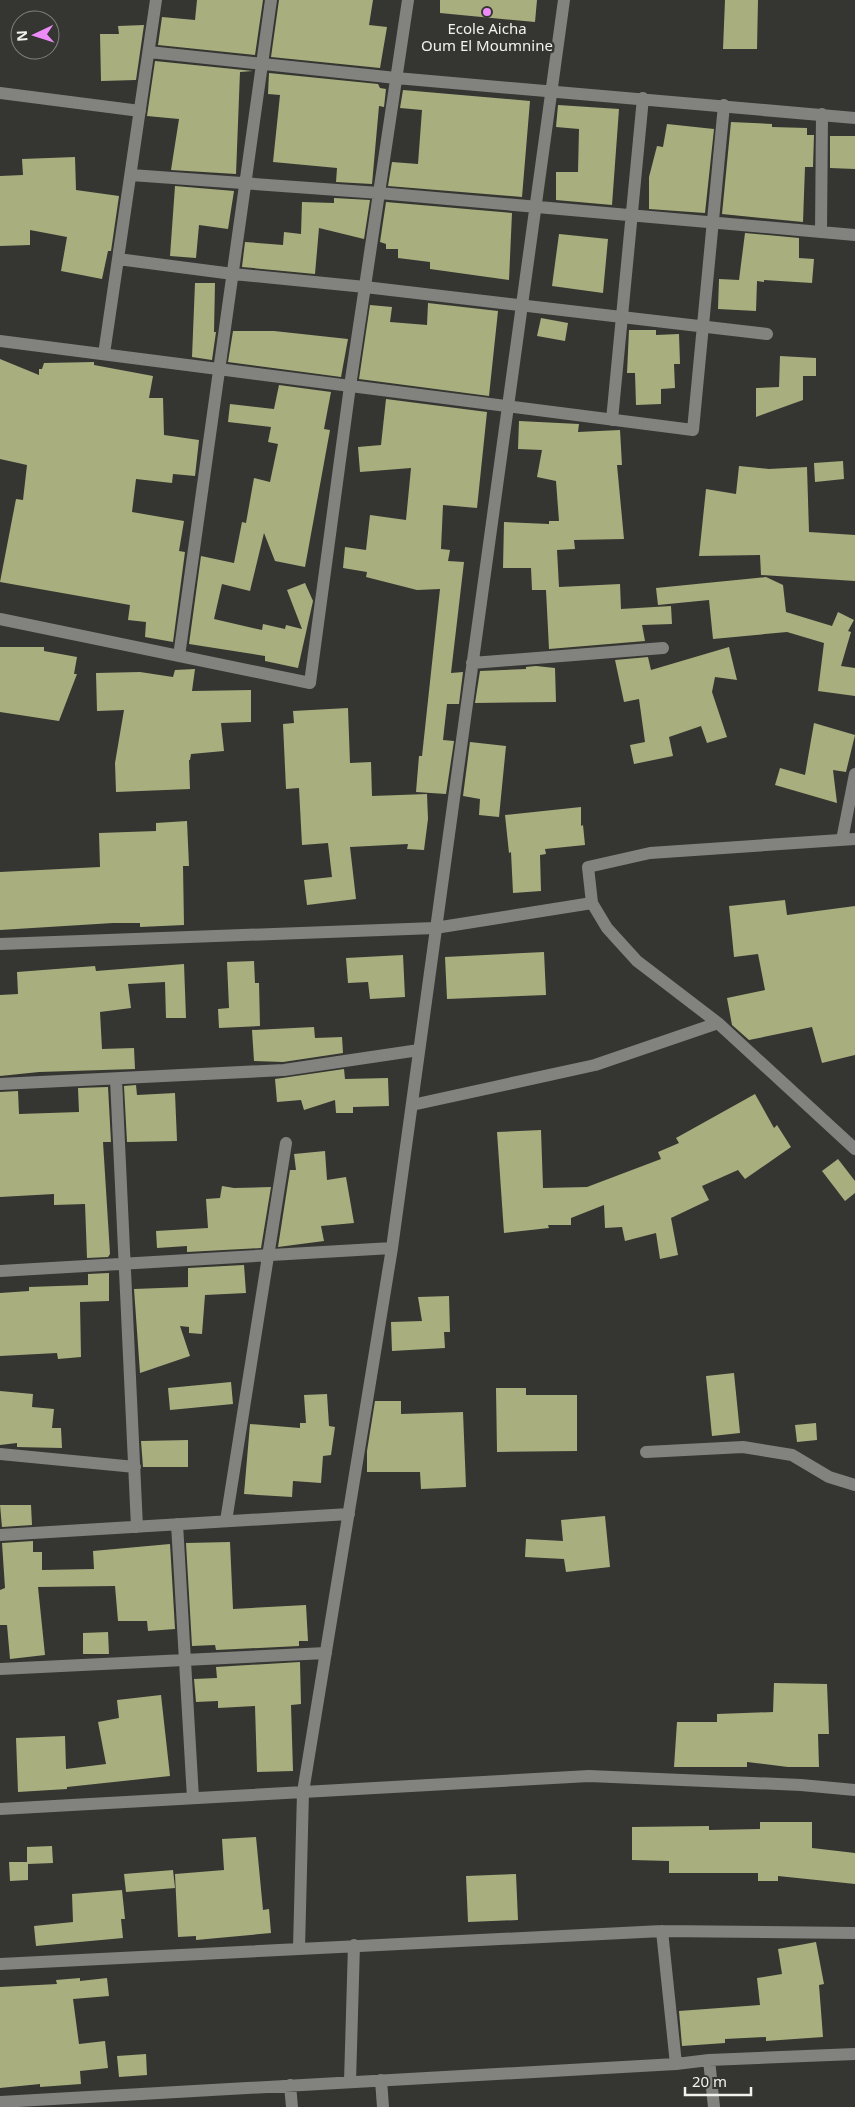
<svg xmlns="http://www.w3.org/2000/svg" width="855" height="2107" viewBox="0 0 855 2107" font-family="'Noto Sans',sans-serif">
  <rect width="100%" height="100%" fill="#353631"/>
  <path fill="#a9ae7f" d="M197 0H263L255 55 158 45 162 17 195 20Z
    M279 0H373L369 25 387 27 380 68 271 57Z
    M440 0H537L535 22 440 13Z
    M725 0H758L757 49H723Z
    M144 25 136 80 101 81 100 34H119L118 26Z
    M155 61 253 71 240 72 236 174 171 170 179 119 147 116Z
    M269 73 378 84 380 88 386 89 384 107 379 106 372 184 336 182 337 168 273 162 280 95 268 94Z
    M403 90 530 101 522 197 388 186 392 162 418 164 422 110 400 108Z
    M558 105 619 109 612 205 556 200V172H578L579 129 556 127Z
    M731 122 772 124V127L807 128V135H814L813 167H805L803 222 722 214Z
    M667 124 714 129 705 213 649 209V177L657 146 663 147Z
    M830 136H855V169L830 168Z
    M75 157 76 190 119 196 111 251H108L102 279 61 271 67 237 30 230V245L0 246V176L23 175 22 159Z
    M175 186 234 191 228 229 199 225 196 258 170 256Z
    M334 198 370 200 364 239 319 228 315 274 242 267 245 242 283 245 284 232 301 234 302 202 334 203Z
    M386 202 512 213 509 280 430 269V262L398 258V249H386V244L380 242Z
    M745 233 799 238V258L814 259 812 283 764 280V282L757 281 756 311 718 309 719 279 739 280Z
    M559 234 608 239 603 293 552 286Z
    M195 283H215L214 332H216L212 360 192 357Z
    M428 303 498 311 489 396 359 379 370 305 392 307 390 322 427 325Z
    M541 318 568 323 565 341 537 336Z
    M629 330H656V335L679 334 680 364H674L675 388 661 389V404L636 405 635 373H627Z
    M233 331H274L348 339 341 377 228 362Z
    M780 356 816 358V376H803V400L756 417V388L779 387Z
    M0 359 39 375V369H42L44 363 94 362V365L153 376 149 398H163L164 435 199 440 195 476 173 474 172 483 136 479 132 512 184 521 179 551 185 552 173 642 145 637 146 622 128 620 130 605 0 582 16 499 23 500 27 465 0 459Z
    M279 385 331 392 324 429 330 430 305 567 275 561 264 533 250 591 222 584 214 619 262 630 263 624 285 629 286 625 302 629 287 590 305 583 313 601 298 668 265 661V656L189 644 201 556 234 563 242 522 246 523 254 478 270 482 278 444 268 442 271 427 228 422 230 404 274 409Z
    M386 399 487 412 477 508 443 505 441 549 450 550 448 561 464 562 451 673 463 672 459 704H447L443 740 454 741 446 794 416 792 419 756H422L440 589 417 590 366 577 367 572 343 568 345 547 366 550 370 515 406 520 411 468 360 472 358 447 381 445Z
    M519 421 579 424 578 432 620 430 622 465H617L624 539 574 540 575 549 557 550 559 587 620 584 621 609 671 606 672 624 642 625 645 641 549 649 546 590H532L531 568H503L504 522 549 524V521H559L556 481 537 477 542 450 518 449Z
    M843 461 844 479 815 482 814 463Z
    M739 466 769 469 807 467 809 532 855 535V581L761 575 760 555 699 556 706 489 736 494Z
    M766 577 783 585 786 612 832 626 838 612 854 620 848 631 851 632 841 666 855 668V696L818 691 824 643 787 632 713 639 709 600 658 605 656 588Z
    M0 647H44V651L77 657 74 674H77L59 721 0 712Z
    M729 647 737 680 715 677 712 692 727 737 707 743 701 726 669 737 673 756 634 764 630 745 645 742 639 699 624 702 615 660 648 657 651 670Z
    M536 666 555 668 556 702 475 703 480 671 526 669V667Z
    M195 669 192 691 251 690V722L221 723 224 751 191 754 190 760H189L190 789 116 792 115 763 124 710 97 711 96 673 140 672 173 677 175 670Z
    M348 708 350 763 371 762 372 796 427 794 428 819 424 850 407 849 408 844 350 847 356 899 307 905 304 880 332 877 328 843 302 845 299 788 286 789 283 724 294 723 293 711Z
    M814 723 855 735 846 772 833 770 837 803 775 785 780 768 805 775Z
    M470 742 506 746 499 817 479 815 480 799 463 796Z
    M581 807V826L583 825 585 845 545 849 546 854 540 855 541 891 513 893 511 852 509 853 505 815Z
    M187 821 189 866H183L184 925 140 927V923H113L0 930V872L100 867 99 833 156 831V823Z
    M785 900 787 915 855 906V1055L822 1063 812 1027 749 1040 732 1025 727 998 765 990 758 954 734 957 729 906Z
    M544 952 546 995 447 999 445 957Z
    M403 955 405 997 370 999 368 982 348 983 346 958Z
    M254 961 255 983H259L260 1026 219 1028 218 1009 229 1008 227 962Z
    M184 964 186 1018H166L165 982 128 984 131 1008 100 1012 102 1049 134 1048 135 1069 39 1072 0 1076V995L18 994 17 972 95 966 96 971Z
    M314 1027 315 1038 342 1037 343 1053 283 1062 254 1061 252 1030Z
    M344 1069 345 1079 388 1078 389 1106 353 1107V1113H336L335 1100 304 1110 301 1100 277 1102 275 1079Z
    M136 1085 137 1095 175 1093 177 1141 127 1142 124 1086Z
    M108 1087 111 1142H103L110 1254 108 1257 87 1258 85 1204 54 1205V1194L0 1197V1092L18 1091 19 1114 79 1112 78 1088Z
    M755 1094 774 1128 777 1125 791 1147 745 1179 738 1170 702 1186 709 1200 671 1218 678 1255 660 1259 656 1233 625 1241 622 1227 605 1228 604 1205 571 1218V1225H548L549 1228 504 1233 497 1132 541 1130 543 1188 587 1187 661 1159 658 1152 679 1143 676 1138Z
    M325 1151 327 1180 346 1177 354 1223 321 1226 324 1241 278 1247 290 1170H296L294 1154Z
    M838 1159 855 1181V1193L845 1201 822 1171Z
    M222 1186 234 1188 271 1187 261 1248 187 1252V1246L157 1248 156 1231 208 1228 206 1199 220 1198Z
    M244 1265 246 1293 205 1295 202 1334 189 1333V1327L180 1326 190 1356 140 1373 134 1289 188 1287V1268Z
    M109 1273V1301L80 1302 81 1357 58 1359 57 1353 0 1356V1293L29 1291V1287L88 1285V1274Z
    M449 1296 450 1332H444L445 1348 392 1351 391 1322 422 1321 418 1297Z
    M734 1373 740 1433 712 1436 706 1376Z
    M231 1382 233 1404 170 1410 168 1388Z
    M496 1388H526V1395H577V1451L497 1452Z
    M0 1391 33 1394 32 1407 54 1409 52 1428H61L62 1448 17 1447V1443L0 1445Z
    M327 1394 329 1426 335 1427 331 1455 323 1456 321 1483 293 1481 292 1497 244 1494 250 1424 300 1428V1423H306L304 1395Z
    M375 1401H401V1414L463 1412 466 1487 421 1489 420 1472H367V1451Z
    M816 1423 817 1440 797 1442 795 1425Z
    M188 1440V1467H143L141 1441Z
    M0 1505H31L32 1525 2 1527Z
    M605 1516 610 1567 566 1572 564 1559 525 1557 526 1539 563 1541 561 1520Z
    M33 1541V1552H42V1570L94 1569 93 1551 170 1544 175 1629 148 1631 147 1621H118L115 1586 38 1587 45 1655 10 1659 7 1625H0V1590L5 1588 2 1543Z
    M230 1542 233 1609 306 1605 308 1641H299V1646L216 1650 215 1645 192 1646 186 1543Z
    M108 1632 109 1654H83V1633Z
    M300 1662 301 1704 291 1705 293 1771 257 1772 255 1706 218 1708V1701L196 1702 194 1679 217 1678 216 1667Z
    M774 1683 827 1684 829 1734H818L819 1767H788L747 1762V1767H674L677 1722H717V1714L773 1712Z
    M161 1695 170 1776 67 1787V1789L18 1792 16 1738 65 1736 66 1769 106 1764 98 1722 119 1718 117 1700Z
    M760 1822H812V1848L855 1853V1884L778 1876V1881H758V1873H669V1861L632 1860V1827L709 1826V1830L760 1829Z
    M256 1837 263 1910 269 1909 271 1933 196 1940V1936L178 1937 175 1874 224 1870 222 1839Z
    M52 1846 53 1863 28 1864V1880L10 1881 9 1862H27V1847Z
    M173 1870 175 1888 126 1892 124 1874Z
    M516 1874 518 1920 468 1922 466 1876Z
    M122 1890 125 1919H121L123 1938 36 1946 34 1926 73 1922 72 1894Z
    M816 1942 824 1984 819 1985 823 2037 766 2041V2037L725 2039V2043L682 2046 679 2011 760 2005 757 1978 782 1974 778 1949Z
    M80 1978V1981L107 1978 109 1996 73 1999 79 2044 105 2041 108 2068 80 2071 81 2084 40 2087V2084L0 2088V1987L57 1984 56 1980Z
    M146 2054 147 2075 119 2077 117 2056Z"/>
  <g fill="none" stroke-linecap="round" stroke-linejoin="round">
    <path stroke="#82827f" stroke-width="12" d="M149 52 396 78 855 118
      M0 93 140 111
      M131 175 379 193 855 235
      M821 232 822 114
      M118 259 233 274 365 287 767 334
      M0 341 693 430 724 105
      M104 354 156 0
      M612 420 643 98
      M0 619 310 683 350 386 408 0
      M179 656 271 0
      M472 663 663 648
      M855 839 650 853 588 867 592 903 607 928 637 961 718 1023 855 1149
      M842 840 855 774
      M0 944 435 928 592 903
      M116 1079 137 1527
      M0 1084 284 1070 419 1050
      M412 1105 595 1065 718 1023
      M0 1271 392 1248
      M646 1452 743 1447 792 1455 829 1477 855 1485
      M0 1454 135 1467
      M226 1521 286 1143
      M177 1524 193 1798
      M0 1535 349 1514
      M0 1669 326 1653
      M0 1809 589 1776 801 1785 855 1790
      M662 1931 676 2064
      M299 1948 303 1792 392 1248 564 0
      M0 1964 662 1931 855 1933
      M709 2060 714 2107
      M381 2080 383 2107
      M350 2082 354 1945
      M290 2085 292 2107
      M0 2102 676 2064 709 2060 855 2054"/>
  </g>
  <circle fill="#ed8cf9" stroke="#353631" stroke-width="2" cx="487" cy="12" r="5"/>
  <g text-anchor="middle" stroke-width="5" stroke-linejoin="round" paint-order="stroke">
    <g font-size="15" fill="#f1f1ee" stroke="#353631">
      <text x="487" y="34">Ecole Aicha<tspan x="487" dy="17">Oum El Moumnine</tspan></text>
    </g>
  </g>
  <g transform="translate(35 35) rotate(266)"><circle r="24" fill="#353631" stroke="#80817d"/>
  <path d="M0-4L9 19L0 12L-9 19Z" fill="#ed8cf9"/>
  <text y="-8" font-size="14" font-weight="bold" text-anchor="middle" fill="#f1f1ee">N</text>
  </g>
  <path d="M685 2087v8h66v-8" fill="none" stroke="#f1f1ee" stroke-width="2.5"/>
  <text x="692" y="2087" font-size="15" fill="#f1f1ee" stroke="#353631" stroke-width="4" paint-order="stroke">20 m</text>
</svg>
